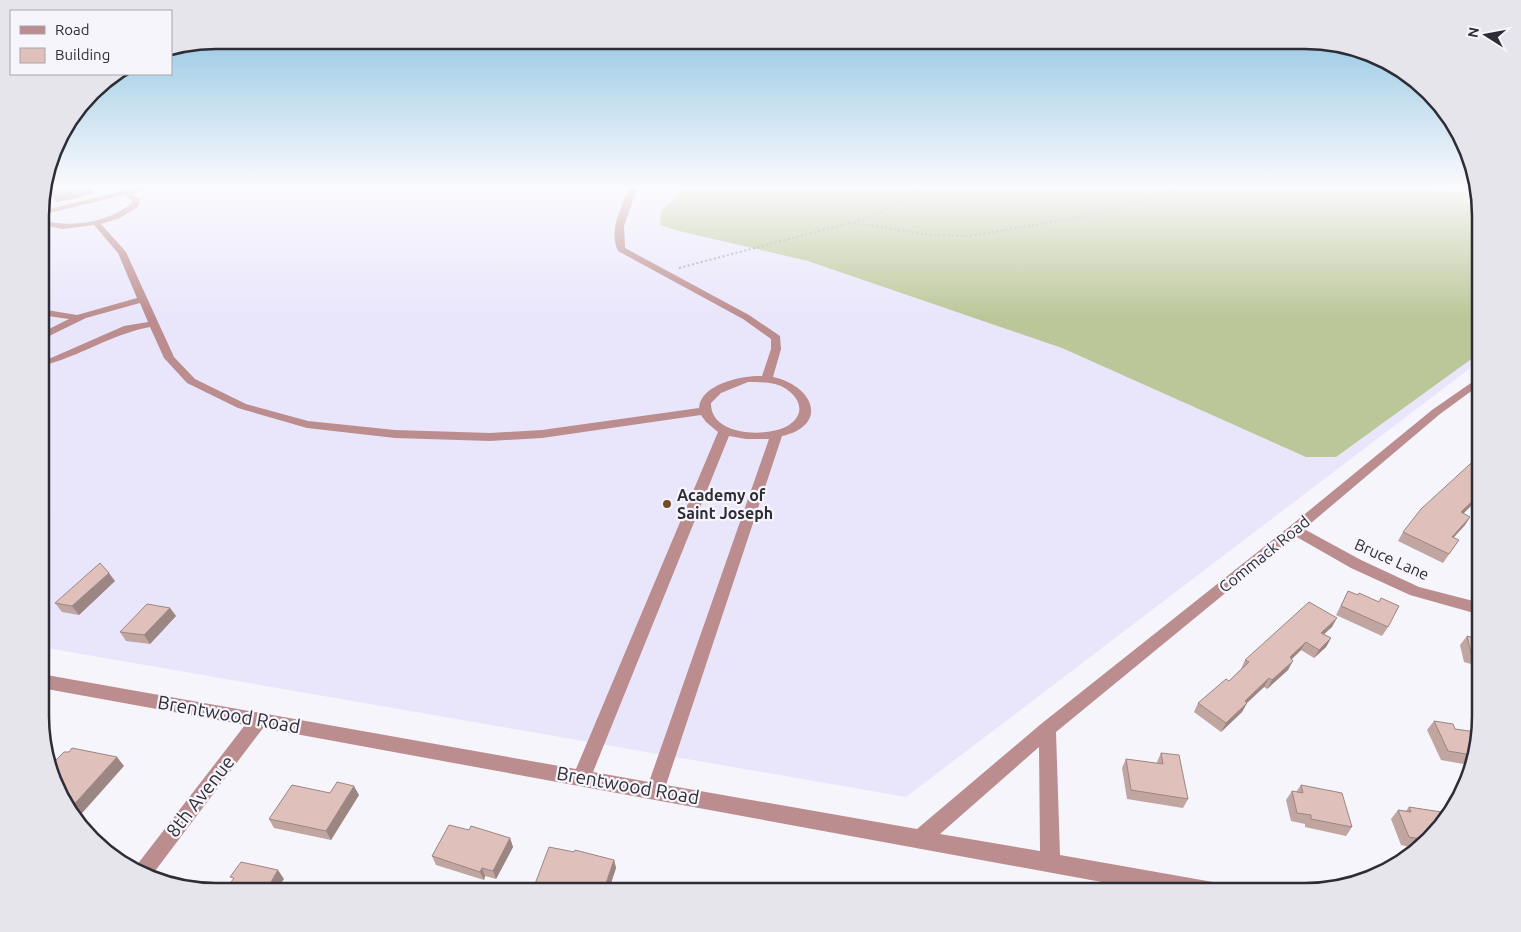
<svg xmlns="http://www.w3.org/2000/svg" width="1521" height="932" viewBox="0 0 1521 932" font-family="Ubuntu,sans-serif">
  <rect width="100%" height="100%" fill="#f6f5fb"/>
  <path fill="#e9e6fb" d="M43 186H1449L1475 188 1481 204V360L906 797 41 647V193Z"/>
  <path fill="#bbc798" d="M687 186H1378L1383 188 1477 193 1481 204V352L1336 457H1306L1062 348 808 261 679 231 660 225 661 211Z"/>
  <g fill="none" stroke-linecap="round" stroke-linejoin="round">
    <path stroke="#a4a3ab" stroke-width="2" stroke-dasharray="2 2.5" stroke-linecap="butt" d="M854 223 932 235 970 236 1092 215 1176 190V186
      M679 268 876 216 914 190 938 186"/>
    <path fill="#bb8d8e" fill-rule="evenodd" d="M143 186H157L132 194 140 200 139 206 120 218 101 224 126 252 174 357 195 379 246 404 308 421 395 430 490 433 542 430 699 408C700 384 743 375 762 376L771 349V339L743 319 618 251C608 230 622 206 630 186H638L624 226 625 248 749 315 780 336 781 349 773 377C814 386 829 425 782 436L666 785 917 829 1041 724 1289 527 1432 410 1481 376V384L1440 414 1304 529 1361 560 1419 587 1481 603V615L1410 595 1351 568 1295 536 1056 732 1060 855 1213 882 1220 885 1223 892H1156L263 728 152 875 133 870 245 725 41 688V674L576 769 718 432 706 422 701 415 542 438 490 441 395 438 307 428 238 408 187 383 164 358 150 327C112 334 79 357 41 366V360L51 358 124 326 148 322 140 303 86 318 41 340V333L69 319 41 315V309L77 315 137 298 118 253 94 225 63 229 41 225V220C72 228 107 223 132 203V201L124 195 41 215V211ZM748 382C757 382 766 382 775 384 794 389 811 410 789 425 769 438 710 437 711 403L721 393ZM729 436 746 439H769L649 782 593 772ZM1039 747 1040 851 940 834Z"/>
  </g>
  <path fill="#c0a5a1" d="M45 186H91L94 193 82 196 83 197 56 202Z
    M1481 454V496L1463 513 1470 517 1465 525 1453 538 1459 540 1443 563 1398 541 1403 532Z
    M115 581 79 615 62 612 55 603Z
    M1348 591 1358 595 1388 627 1382 636 1336 615Z
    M170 608 176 616 150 644 126 641 120 632Z
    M1332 627 1324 634 1331 638 1326 647 1314 658 1301 650 1291 659 1288 670 1267 689 1264 687 1247 703 1242 712 1221 732 1194 712 1198 703 1229 681 1241 669 1245 660Z
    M1467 636 1481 640V670H1479L1478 666 1464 662 1460 645Z
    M1434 721 1455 729 1478 736 1469 765 1441 760 1427 730Z
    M1161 753 1188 799 1183 808 1127 799 1122 768 1126 759 1157 764V762Z
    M1301 785 1352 827 1346 836 1305 827V824L1291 821 1286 800 1292 791 1296 792Z
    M330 793 359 795 331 840 274 828 269 819Z
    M1409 807 1448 813 1414 848 1401 845 1391 819 1398 810 1406 811Z
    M469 830 510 838 513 847 496 879 485 876 484 880 436 865 432 856Z
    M614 860 616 868 608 892H532Z"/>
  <path fill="#9c8683" d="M77 186H91L94 193 82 196 83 197 56 202 51 192Z
    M1481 493V496L1456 521 1461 512Z
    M1470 517 1465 525 1446 546 1452 537Z
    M109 573 115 581 79 615 72 606Z
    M170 608 176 616 150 644 144 635Z
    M1337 618 1332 627 1316 641 1321 633Z
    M1331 638 1326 647 1314 658 1319 650Z
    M1306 642 1301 650 1285 666 1290 657Z
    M1293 661 1288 670 1267 689 1272 680Z
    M1269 678 1264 687 1240 709 1245 701Z
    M1247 703 1242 712 1221 732 1226 723Z
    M117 757 124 766 76 820 68 811Z
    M354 786 359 795 331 840 326 831Z
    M510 838 513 847 496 879 493 871Z
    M614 860 616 868 608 892H603Z
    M482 868 485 876 484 880 480 872Z
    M278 870 284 879 276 891 271 882Z
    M287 886 291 892H284Z"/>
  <path fill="#dfc0bb" stroke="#9c8683" d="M47 186H77L78 188 51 192Z
    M1481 454V493L1461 512 1470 517 1452 537 1459 540 1449 554 1403 532 1421 509Z
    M100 563 109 573 72 606 55 603Z
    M1348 591 1358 595 1359 593 1379 602 1381 598 1399 606 1388 627 1341 606Z
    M1309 602 1337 618 1321 633 1331 638 1319 650 1306 642 1290 657 1293 661 1272 680 1269 678 1245 701 1247 703 1226 723 1198 703 1226 679 1229 681 1249 662 1245 660Z
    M147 604 170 608 144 635 120 632Z
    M1467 636 1481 640V656L1471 653Z
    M1434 721 1453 724 1455 729 1476 732 1478 736 1472 755 1448 751Z
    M72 748 117 757 68 811 51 765 64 752H69Z
    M1161 753 1179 755 1188 799 1131 790 1126 759 1163 764Z
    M337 782 354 786 326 831 269 819 292 785 330 793Z
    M1301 785 1342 793 1352 827 1311 819V815L1297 813 1292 791 1303 793Z
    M1409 807 1448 813 1422 839 1409 837 1398 810 1411 812Z
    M449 825 469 830 471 826 510 838 493 871 482 868 480 872 432 856Z
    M549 847 574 852 575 850 614 860 603 892H579L561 888 559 892H532Z
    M241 862 278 870 271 882 287 886 284 892H224L234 878 230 877Z
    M683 885 719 892H682Z"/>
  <linearGradient id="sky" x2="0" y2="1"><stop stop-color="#85bfdf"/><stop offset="0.59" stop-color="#fbfafd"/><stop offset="1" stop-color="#fbfafd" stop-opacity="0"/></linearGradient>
  <rect width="1521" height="317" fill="url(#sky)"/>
  <circle fill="#734c2a" stroke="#f6f5fb" stroke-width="2" cx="667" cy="504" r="5"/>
  <g text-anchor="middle" stroke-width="4.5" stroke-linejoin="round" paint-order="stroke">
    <g font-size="16" font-weight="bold" fill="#2e2d37" stroke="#f6f5fb" text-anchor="start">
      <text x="677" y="501">Academy of<tspan x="677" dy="18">Saint Joseph</tspan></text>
    </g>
    <g font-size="16" fill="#2e2d37" stroke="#f6f5fb">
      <text transform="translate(1264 554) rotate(-39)" y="6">Commack Road</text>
      <text transform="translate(1392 559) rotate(24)" y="6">Bruce Lane</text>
    </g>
    <g font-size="19" fill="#2e2d37" stroke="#f6f5fb">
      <text transform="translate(229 714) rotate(10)" y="7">Brentwood Road</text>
      <text transform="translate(628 785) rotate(10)" y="7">Brentwood Road</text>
      <text transform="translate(200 796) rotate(-52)" y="7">8th Avenue</text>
    </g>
  </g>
  <path d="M0 0H1521V932H0ZM216 49H1305A167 167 0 0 1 1472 216V716A167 167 0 0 1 1305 883H216A167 167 0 0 1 49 716V216A167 167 0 0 1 216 49Z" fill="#e6e5eb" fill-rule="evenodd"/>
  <path fill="none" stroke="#2e2d37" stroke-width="2.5" d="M216 49H1305A167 167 0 0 1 1472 216V716A167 167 0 0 1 1305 883H216A167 167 0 0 1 49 716V216A167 167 0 0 1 216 49Z"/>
  <rect x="10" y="10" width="162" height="65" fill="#f6f5fb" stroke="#a6a5ad"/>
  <rect x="20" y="26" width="25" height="8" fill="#bb8d8e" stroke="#a6a5ad"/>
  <text x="55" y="35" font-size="15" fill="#2e2d37">Road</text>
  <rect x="20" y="48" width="25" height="15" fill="#dfc0bb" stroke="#a6a5ad"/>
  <text x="55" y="60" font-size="15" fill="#2e2d37">Building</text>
  <g transform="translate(1486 35) rotate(281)" stroke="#f6f5fb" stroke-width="4" paint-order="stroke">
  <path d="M0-4L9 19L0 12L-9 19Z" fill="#2e2d37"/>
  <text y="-8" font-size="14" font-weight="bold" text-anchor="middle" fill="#2e2d37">N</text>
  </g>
</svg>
